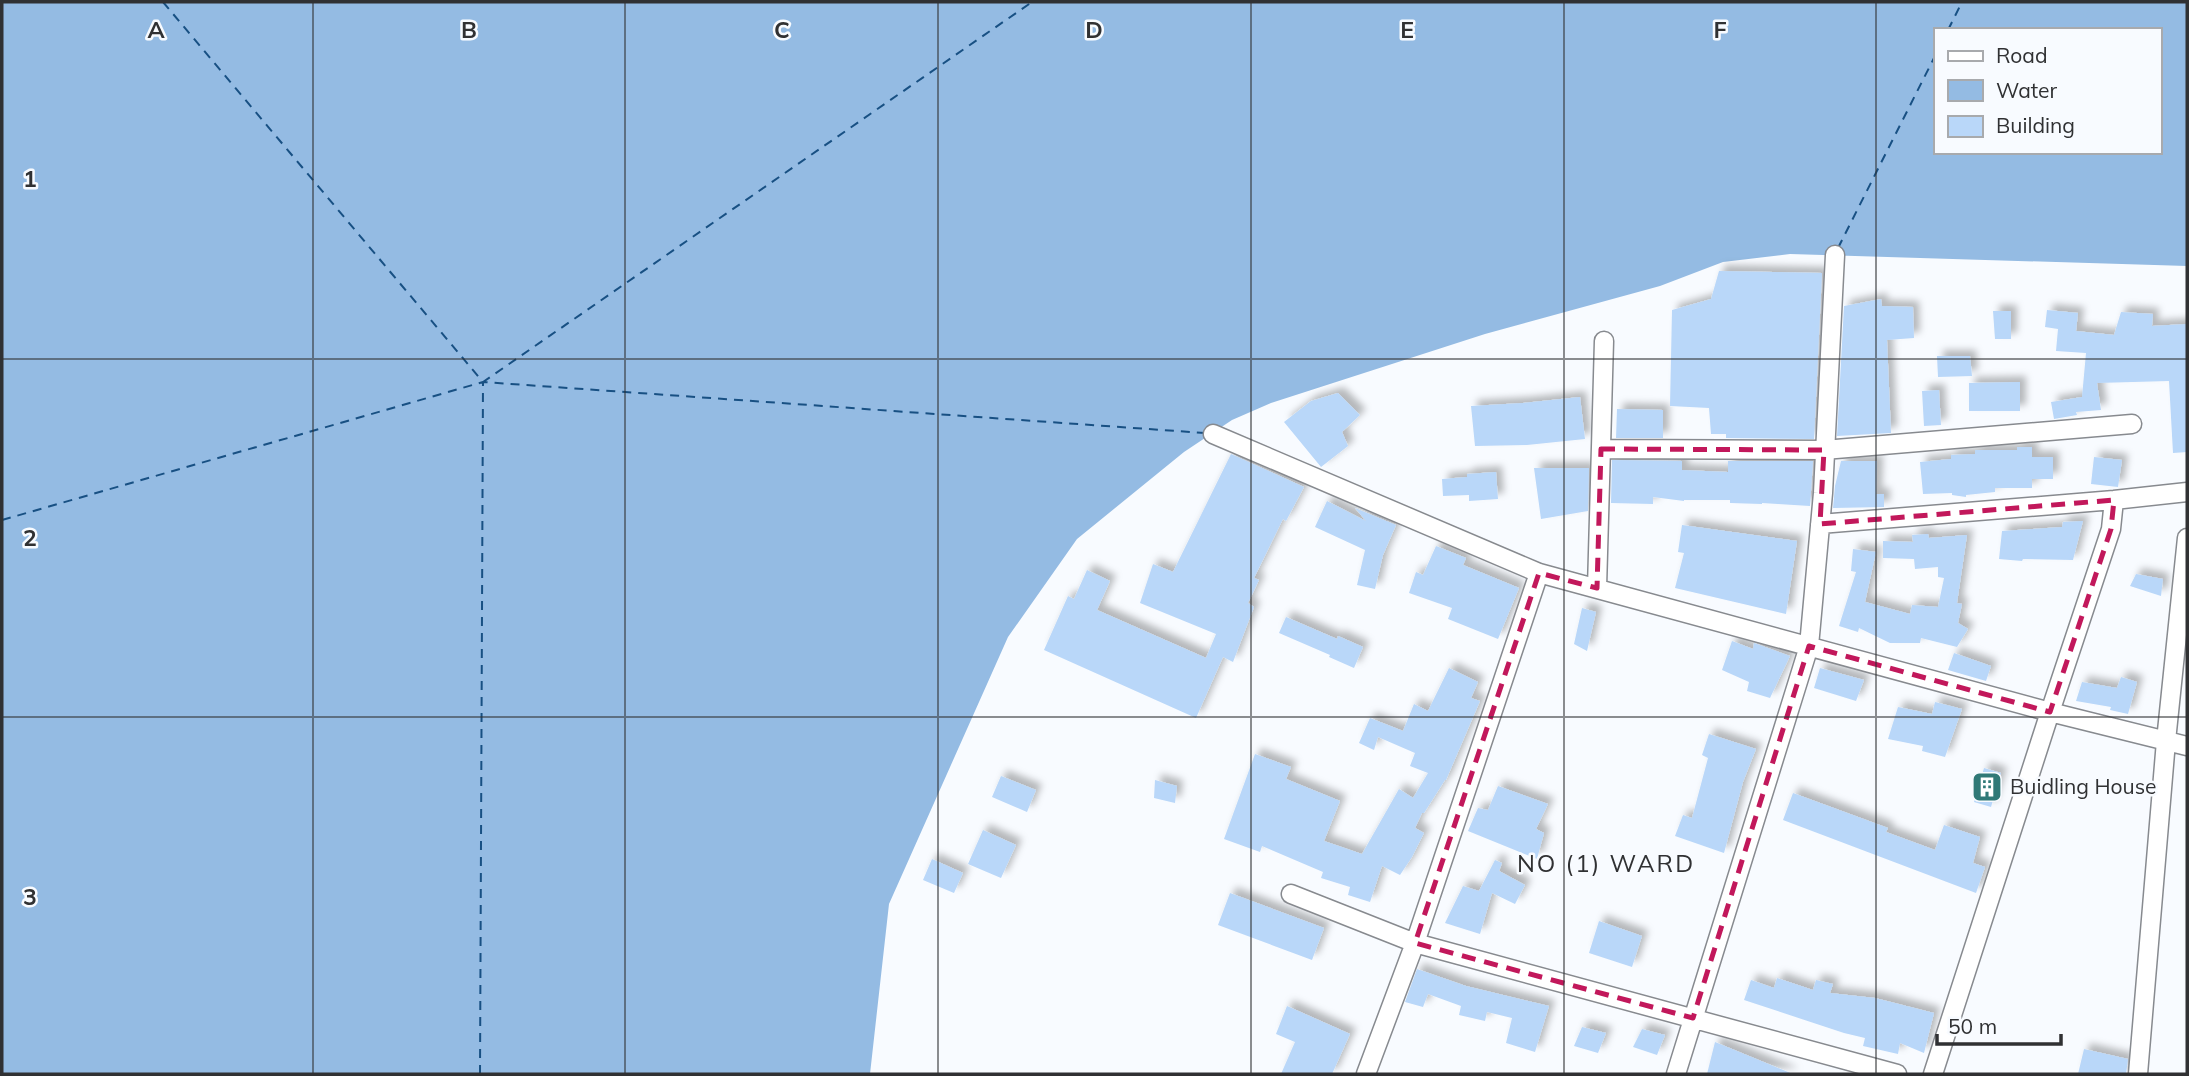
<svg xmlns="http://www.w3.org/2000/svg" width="2189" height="1076" viewBox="0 0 2189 1076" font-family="Mulish,sans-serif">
  <defs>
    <filter id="shadow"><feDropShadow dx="6" dy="-6" stdDeviation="3.5" flood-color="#0004"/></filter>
  </defs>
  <rect width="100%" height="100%" fill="#f8fbff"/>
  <path fill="#94bbe3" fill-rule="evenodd" d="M2 2H2187V266L1790 254 1723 262 1660 286 1485 334 1271 403 1232 420 1184 452 1077 539 1008 637 889 904 870 1074H2ZM1935 30H2159V152H1935Z"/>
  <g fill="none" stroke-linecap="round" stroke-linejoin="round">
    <path stroke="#185083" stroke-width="2" stroke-dasharray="9 7" stroke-linecap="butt" d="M163 2 483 382 1032 2
      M1948 30 1962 2
      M1838 248 1935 56
      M2 520 483 382 1205 433
      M480 1074 483 382"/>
  </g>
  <path fill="#b9d7f9" filter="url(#shadow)" d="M1719 271 1822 273 1814 439 1726 438V434H1711L1709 408 1670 406 1672 310 1711 299Z
    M1881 299 1882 306 1913 307 1914 338 1887 340 1891 433 1837 436 1844 306Z
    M2047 310 2078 313 2076 331 2114 335 2121 312 2153 314 2152 326 2187 324V452L2173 453 2169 381 2097 383 2101 410 2076 412 2077 415 2054 419 2051 402 2082 397 2086 353 2056 351 2058 329 2045 327Z
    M1993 311H2011V339H1995Z
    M1937 356H1970L1972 376 1938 377Z
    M2020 382V411H1969V383Z
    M1939 390 1941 425 1924 426 1922 391Z
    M1338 393 1360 415 1342 432 1348 446 1321 467 1284 422 1311 401Z
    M1580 397 1585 439 1527 445 1475 446 1471 406 1523 403Z
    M1617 409 1663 410V438H1616Z
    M2017 447H2032V457H2053V479H2032V488H1995V492L1966 495V497L1952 495V493L1923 494 1920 462 1951 459V455L1975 454V450H2017Z
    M1231 454 1304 487 1286 521 1283 519 1254 578 1259 580 1248 603 1254 607 1233 662 1223 657 1196 718 1044 650 1068 596 1074 599 1087 570 1110 581 1097 610 1206 658 1216 634 1140 603 1153 564 1173 572Z
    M2094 457 2122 460 2118 487 2091 484Z
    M1612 460 1682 461V470L1728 472V461H1813L1810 506 1762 503V504L1730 503V500H1684V501L1653 497V504L1611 503Z
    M1841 461H1877L1876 494H1884V507L1833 508 1835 486Z
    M1534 468H1589L1588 511 1541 519Z
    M1496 472 1498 499 1469 501V495L1443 496 1442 479 1467 477V474Z
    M1327 501 1366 521 1355 508 1396 525 1383 555 1375 589 1357 585 1365 550 1315 527Z
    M2083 521 2073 560 2023 559 2022 561 1999 559 2002 531 2062 527 2063 522Z
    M1682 525 1797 541 1786 614 1675 588 1684 553 1678 552Z
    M1928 534 1929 538 1967 535 1957 603 1962 604 1958 623 1968 629 1957 647 1921 638 1920 643H1890L1859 628 1858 632 1839 626 1856 572 1851 571 1853 549 1876 552 1865 602 1910 614 1912 605 1938 607 1944 578 1938 577V567L1915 569 1914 559 1883 558V541L1913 542 1912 535Z
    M1436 546 1466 558 1463 565 1519 588 1498 639 1448 619 1452 608 1409 593 1416 572 1423 575Z
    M2136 574 2163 579 2161 596 2130 586Z
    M1582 608 1596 612 1587 651 1574 644Z
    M1286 617 1337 639 1338 636 1363 647 1354 668 1329 657 1330 655 1279 633Z
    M1732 641 1753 649 1754 643 1790 656 1770 698 1747 691 1749 682 1722 670Z
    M1954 653 1991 666 1986 681 1948 670Z
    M1449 668 1478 682 1471 698 1480 701 1446 780H1445L1424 813H1422L1415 828 1424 833 1412 857 1400 875 1382 866 1370 902 1348 895 1350 887 1321 878 1323 872 1262 846 1260 852 1224 839 1255 754 1291 767 1286 779 1340 801 1324 841 1362 854 1399 789 1413 798 1428 773 1410 766 1415 753 1378 737 1374 750 1359 743 1370 718 1403 731 1414 704 1428 711Z
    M1820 668 1864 680 1856 701 1814 688Z
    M2121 677 2137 682 2128 714 2110 710 2111 707 2076 701 2082 682 2117 688Z
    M1935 702 1962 709 1945 757 1922 751 1923 746 1888 739 1898 707 1932 714Z
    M1709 734 1756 749 1743 782 1724 853 1675 836 1683 815 1692 818 1708 758 1702 755Z
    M1984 768 2001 773 1991 807 1974 802Z
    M1001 776 1036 790 1027 812 992 797Z
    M1155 780 1177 786 1175 803 1154 798Z
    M1498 786 1548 804 1536 829 1544 833 1537 859 1468 831 1478 808 1488 810Z
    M1793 793 1888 828 1886 832 1935 850 1944 825 1980 837 1973 863 1985 867 1976 893 1783 820Z
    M983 830 1016 845 1001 878 968 864Z
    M932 859 963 873 954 893 923 880Z
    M1495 860 1502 863 1499 871 1525 885 1515 904 1492 893 1480 934 1445 923 1463 886 1479 891Z
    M1230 893 1324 928 1312 960 1218 925Z
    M1599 921 1642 936 1632 967 1589 953Z
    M1417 969 1466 986 1549 1006 1535 1052 1506 1043 1512 1018 1487 1012 1485 1021 1459 1015 1461 1006 1428 994 1423 1007 1405 1002Z
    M1777 978 1813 990 1816 980 1833 984 1830 993 1875 998 1934 1013 1924 1053 1900 1043 1898 1054 1863 1046 1865 1038 1844 1033 1744 1000 1751 980 1774 988Z
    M1287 1006 1350 1034 1332 1074H1281L1295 1042 1276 1034Z
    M1582 1027 1606 1033 1598 1053 1574 1046Z
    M1642 1029 1665 1035 1657 1055 1633 1047Z
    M1715 1042 1793 1074H1707Z
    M2084 1049 2128 1059 2126 1074H2078Z"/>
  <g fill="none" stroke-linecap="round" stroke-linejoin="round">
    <g stroke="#878a8f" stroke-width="21">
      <path id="minor" d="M1213 434 1539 573 2050 712 2187 746
        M1601 449 1824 450 2132 424
        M1820 524 2114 500 2187 492
        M1597 588 1604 341
        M1291 894 1415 943 1897 1074
        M1366 1074 1415 943 1539 573
        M1676 1074 1809 646 1823 493 1835 255
        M1933 1074 2050 712 2111 529 2114 500
        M2138 1074 2166 741 2187 538"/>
    </g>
    <use href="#minor" stroke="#fff" stroke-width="18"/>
  </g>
  <path fill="none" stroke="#c2185b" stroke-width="5" stroke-dasharray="14 9" stroke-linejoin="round" d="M1601 449 1824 450 1820 524 2114 500 2111 529 2050 712 1809 646 1693 1018 1415 943 1539 573 1597 588Z"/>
  <path fill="none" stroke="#303133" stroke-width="2" stroke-opacity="0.55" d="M313 2V1074M625 2V1074M938 2V1074M1251 2V1074M1564 2V1074M1876 2V1074M2 359H2187M2 717H2187"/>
  <defs>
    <g id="building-square" transform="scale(1.575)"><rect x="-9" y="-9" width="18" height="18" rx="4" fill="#307977" stroke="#f8fbff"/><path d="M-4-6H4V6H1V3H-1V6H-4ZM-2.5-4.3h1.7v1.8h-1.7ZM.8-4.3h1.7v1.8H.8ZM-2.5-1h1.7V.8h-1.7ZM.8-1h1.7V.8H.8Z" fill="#fff"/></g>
  </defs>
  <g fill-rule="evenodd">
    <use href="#building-square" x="1987" y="787"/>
  </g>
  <g text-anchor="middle" stroke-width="5" stroke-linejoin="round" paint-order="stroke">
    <g font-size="21" fill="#303133" stroke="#f8fbff" text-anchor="start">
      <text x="2010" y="794">Buidling House</text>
    </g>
    <g font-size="24" letter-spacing="2" fill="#303133" stroke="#f8fbff">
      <text x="1606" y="872">NO (1) WARD</text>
    </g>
  </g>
  <g font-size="23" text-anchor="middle" font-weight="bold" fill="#303133" stroke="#f8fbff" stroke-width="5" stroke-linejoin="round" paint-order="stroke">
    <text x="156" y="38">A</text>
    <text x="469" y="38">B</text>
    <text x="782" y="38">C</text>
    <text x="1094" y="38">D</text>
    <text x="1407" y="38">E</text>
    <text x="1720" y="38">F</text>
    <text x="30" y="187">1</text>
    <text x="30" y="546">2</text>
    <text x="30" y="905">3</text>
  </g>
  <rect width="2189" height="1076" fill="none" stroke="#303133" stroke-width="7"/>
  <rect x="1934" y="28" width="228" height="126" fill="#f8fbff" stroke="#a8aaad" stroke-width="2"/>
  <rect x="1948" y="51" width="35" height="10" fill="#ffffff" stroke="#a8aaad" stroke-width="2"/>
  <text x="1996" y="63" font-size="21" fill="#303133">Road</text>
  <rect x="1948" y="80" width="35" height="21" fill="#94bbe3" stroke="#a8aaad" stroke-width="2"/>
  <text x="1996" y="98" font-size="21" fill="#303133">Water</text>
  <rect x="1948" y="116" width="35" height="21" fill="#b9d7f9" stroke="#a8aaad" stroke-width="2"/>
  <text x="1996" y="133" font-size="21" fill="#303133">Building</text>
  <path d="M1937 1034v10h124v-10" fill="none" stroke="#303133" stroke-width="3.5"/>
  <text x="1948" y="1034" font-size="21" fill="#303133" stroke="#f8fbff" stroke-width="5" paint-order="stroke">50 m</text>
</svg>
